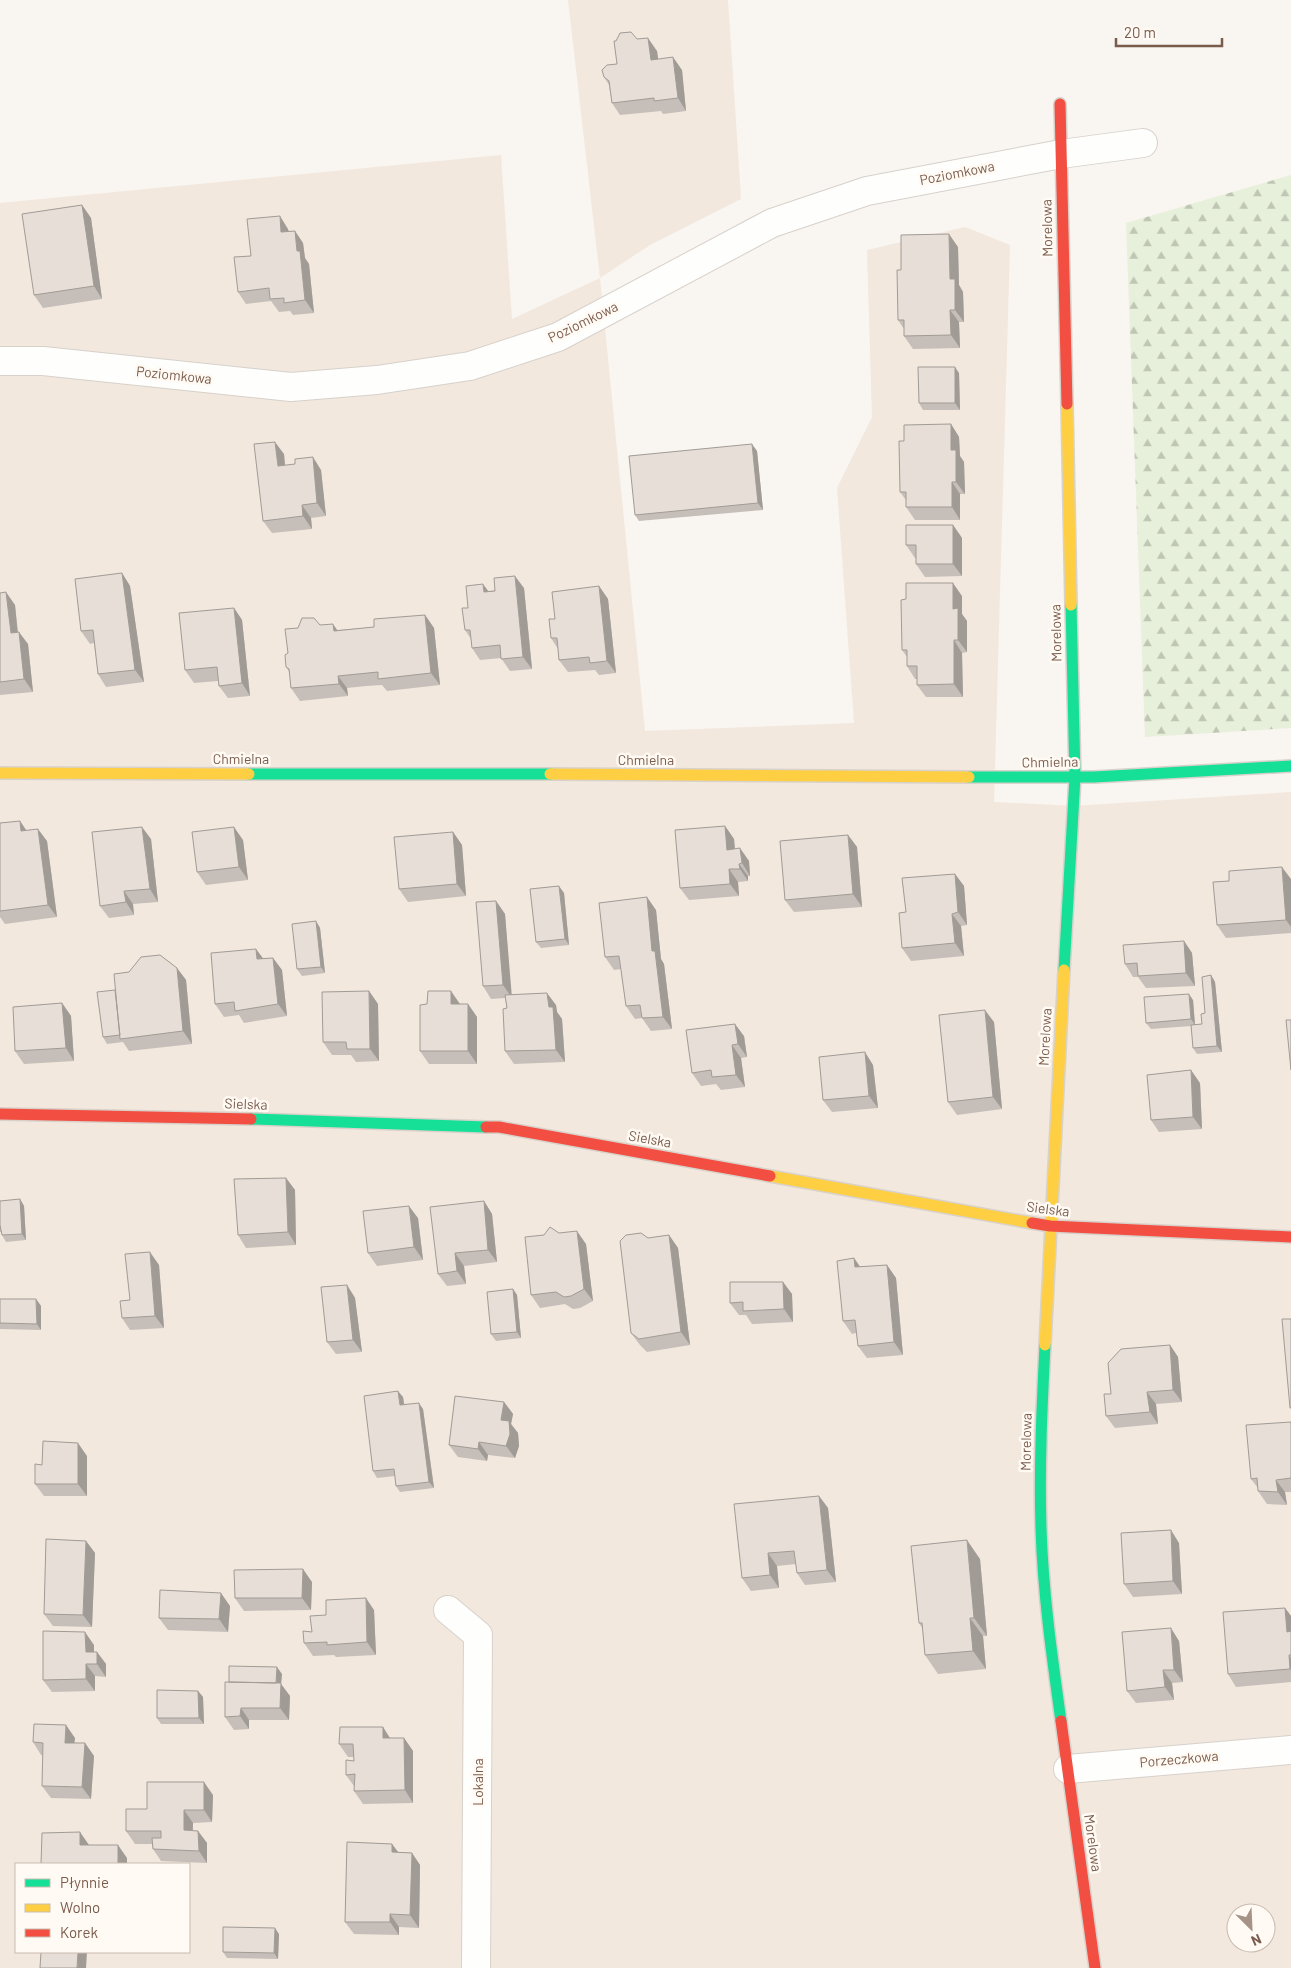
<svg xmlns="http://www.w3.org/2000/svg" width="1291" height="1968" viewBox="0 0 1291 1968" font-family="Barlow,sans-serif">
  <defs>
    <pattern id="forest-firs" width="22" height="20" patternUnits="userSpaceOnUse" patternTransform="scale(1.25)"><rect width="22" height="20" fill="#e7f0db"/><path d="M5 1l3.5 6h-7zM16 11l3.5 6h-7z" fill="#c0c6b4"/></pattern>
  </defs>
  <rect width="100%" height="100%" fill="#f9f5f0"/>
  <path fill="#f2e8de" fill-rule="evenodd" d="M568 0H728L741 199 650 245 600 278 645 731 854 723 837 488 872 417 867 250 965 227 1010 245 994 802 1074 806 1291 792V1968H0V203L501 155 512 319 600 278ZM16 1864H189V1952H16ZM1236 1913H1266V1943H1236Z"/>
  <path fill="url(#forest-firs)" d="M1291 175V728L1145 737 1126 223Z"/>
  <g fill="none" stroke-linecap="round" stroke-linejoin="round">
    <g stroke="#d7d1cb" stroke-width="30">
      <path id="street" d="M0 361H43L291 387 377 380 470 366 558 337 772 223 867 191 1061 154 1143 143
        M448 1610 478 1635 476 1968
        M1068 1769 1291 1750"/>
    </g>
    <g stroke="#d9d2cb" stroke-width="14">
      <path id="fast" d="M249 774H550
        M969 777H1094L1291 766
        M1064 970 1075 777 1071 605
        M251 1119 486 1127
        M1045 1345C1042 1406 1039 1467 1041 1528 1043 1593 1052 1657 1061 1721"/>
    </g>
    <g stroke="#d9d2cb" stroke-width="14">
      <path id="slow" d="M1067 404 1071 605
        M0 773 249 774
        M550 774 969 777
        M770 1176 1032 1223
        M1045 1345 1064 970"/>
    </g>
    <g stroke="#d9d2cb" stroke-width="14">
      <path id="jam" d="M1060 104 1067 404
        M0 1114 251 1119
        M486 1127H499L770 1176
        M1032 1223 1050 1226 1291 1237
        M1061 1721 1095 1968"/>
    </g>
    <use href="#street" stroke="#fefefd" stroke-width="28"/>
    <use href="#fast" stroke="#16e098" stroke-width="11"/>
    <use href="#slow" stroke="#ffcf43" stroke-width="11"/>
    <use href="#jam" stroke="#f24e42" stroke-width="11"/>
  </g>
  <path fill="#c6bfb9" d="M637 39 657 51 658 59 682 70 686 111 663 114 661 111 620 115 612 103 609 85 604 77 617 64 616 41Z
    M82 205 91 218 102 299 43 308 34 295Z
    M288 229 289 231H295L303 243 305 258 309 264 314 313 293 315 290 311 279 312 271 301 246 304 238 292 251 256Z
    M958 247 959 285 963 292 964 322H959L960 348 913 349 904 336V329L898 320 901 270Z
    M959 373 960 410H923L919 403Z
    M951 424 959 437 960 456 964 462 965 494H960V520H915L906 507V500L900 492 904 441Z
    M757 451 763 510 639 521 635 515Z
    M284 454 285 465 321 470 326 516 311 518 312 529 272 533 263 521Z
    M953 525 962 538V576L925 577 916 564V558H915L906 545Z
    M122 573 130 586 144 682 106 687 98 674 94 643 90 644 81 631Z
    M599 586 608 599 616 673 599 675 595 670 568 672 559 660 558 649 551 638Z
    M524 588 532 669 510 671 501 658 480 660 472 648 471 639 465 630 468 608 488 591Z
    M0 593 15 605 18 632 28 644 33 692 0 695Z
    M962 596V614L967 621V652L962 653 963 697H926L917 685V679H915L907 666V657L902 650Z
    M234 608 242 620 250 696 228 698 219 686 218 681 194 683 185 670Z
    M425 615 434 628 440 685 387 691 382 685 366 686 347 688 348 696 300 701 291 688 290 673 286 667 288 653 298 628 320 625 338 630 374 627Z
    M20 821 26 830 47 841 57 917 5 924 0 917V823Z
    M725 826 734 839 735 849 749 861 750 876H748V881L738 882 739 896 689 900 680 888Z
    M453 832 462 845 466 896 408 902 399 889Z
    M848 835 857 847 862 907 794 912 785 900Z
    M151 839 158 902 133 904 134 915 109 918 100 906Z
    M243 840 248 880 206 885 197 872Z
    M955 874 964 886 967 925 961 926 964 956 911 961 902 948 906 912Z
    M1291 879V933L1226 938 1217 925Z
    M564 893 569 945 541 948 536 942Z
    M496 901 505 914 511 995 556 1005 557 1012 562 1019 565 1062 514 1064 505 1051 507 1008 505 998 491 999 483 986Z
    M656 910 661 959 664 964 672 1029 651 1031 642 1018 635 1019 626 1006 621 969 614 970 605 957Z
    M316 921 320 928 325 973 302 976 297 969Z
    M1184 941 1192 953 1195 986 1146 988 1138 977H1133L1125 964Z
    M256 949 263 959 273 958 282 970 287 1016 244 1023 239 1015 224 1017 215 1004Z
    M177 968 186 980 192 1044 129 1051 123 1042 107 1044 103 1037 115 990 129 972Z
    M1211 975 1215 982 1222 1052 1197 1054 1193 1048 1191 1026 1151 1029 1146 1023 1193 1000 1195 1025 1202 1024 1205 1013Z
    M369 991 378 1004 379 1061 356 1062 351 1055H332L323 1042Z
    M62 1003 71 1016 74 1061 24 1064 15 1051Z
    M460 1004H468L477 1017V1064H429L420 1051Z
    M994 1022 1002 1109 957 1115 948 1102Z
    M744 1036 747 1057 741 1058 745 1087 721 1090 716 1084 701 1086 692 1073Z
    M873 1065 878 1108 832 1112 823 1100Z
    M1200 1083 1202 1129 1159 1132 1151 1120Z
    M286 1178 295 1190 296 1245 246 1248 238 1235Z
    M20 1199 24 1206 26 1240 6 1242 2 1235 1 1232H0V1201Z
    M484 1201 492 1214 497 1262 464 1266 466 1284 447 1286 438 1274Z
    M418 1218 423 1260 377 1266 368 1253Z
    M559 1233 586 1244 593 1301 580 1308 573 1309 565 1304 540 1308 531 1295Z
    M669 1235 678 1248 690 1345 647 1352 640 1345 631 1333Z
    M854 1258 860 1267 887 1265 896 1278 903 1355 867 1358 858 1346 856 1333 852 1334 843 1321Z
    M159 1265 164 1328 130 1330 122 1318 130 1300Z
    M783 1282 792 1294 793 1322 752 1324 746 1315H739L730 1303Z
    M347 1285 355 1298 362 1352 336 1354 327 1342Z
    M513 1289 517 1295 521 1338 496 1341 491 1334Z
    M0 1299H36L41 1306V1330L0 1329Z
    M1170 1345 1178 1357 1182 1402 1156 1404 1158 1424 1115 1428 1106 1416 1111 1394Z
    M403 1397 404 1405 423 1409 434 1488 400 1492 396 1486 395 1476 377 1478 373 1471Z
    M504 1402 513 1414 511 1424 518 1433 519 1446 515 1458 488 1455 487 1461 458 1457 449 1445Z
    M1291 1422V1492H1285L1287 1505 1267 1504 1258 1491V1488L1251 1479Z
    M87 1456V1496H44L35 1484Z
    M819 1496 828 1508 836 1582 805 1585 797 1573 796 1564 777 1566 779 1588 751 1591 742 1578Z
    M86 1541 95 1553 92 1627 53 1626 44 1614Z
    M1179 1543 1182 1594 1133 1597 1124 1584Z
    M980 1559 987 1636H983L986 1669 938 1674 925 1655 923 1629 919 1623Z
    M312 1582 311 1610 244 1611 235 1598Z
    M230 1606 228 1632 168 1630 159 1618Z
    M1285 1608 1291 1616V1682L1236 1687 1228 1674Z
    M374 1610 376 1655 336 1657 334 1655 313 1656 304 1643 312 1632 326 1615Z
    M1179 1641 1183 1682 1172 1683 1174 1700 1136 1703 1127 1691Z
    M94 1645V1652H97L106 1664V1677L95 1676V1691L52 1692 43 1680Z
    M282 1674 281 1684 290 1696 289 1720H249V1729L234 1730 225 1717 229 1682Z
    M198 1691 203 1697 204 1724H161L157 1718Z
    M383 1727 390 1738H404L413 1751V1803L363 1804 354 1791V1786L346 1775 354 1761V1757H348L339 1744Z
    M75 1738 74 1743H85L94 1756 91 1799 51 1798 42 1786 43 1755H41L33 1742Z
    M213 1795 212 1822 193 1823V1831H198L207 1843V1863L161 1861 153 1849 152 1844H135L126 1831 147 1809Z
    M392 1844 398 1852 412 1853 420 1865 419 1928 399 1927V1935L354 1934 345 1922Z
    M279 1934 278 1959 227 1958 223 1952Z"/>
  <path fill="#a19b96" d="M648 38 657 51 660 72 651 60Z
    M673 57 682 70 686 111 678 98Z
    M82 205 91 218 102 299 94 286Z
    M280 216 288 229 289 245 281 232Z
    M295 231 303 243 305 258 309 264 314 313 305 300 297 251Z
    M949 234 958 247 959 285 963 292 964 322 955 310 950 279Z
    M950 310 959 322 960 348 951 335Z
    M955 367 959 373 960 410 955 403Z
    M951 424 959 437 960 456 964 462 965 494 956 482 951 450Z
    M275 442 284 454 286 478 278 466Z
    M752 444 757 451 763 510 758 503Z
    M313 457 321 470 326 516 317 503Z
    M952 482 960 494V520L952 507Z
    M302 505 311 518 312 529 303 516Z
    M953 525 962 538V576L953 564Z
    M122 573 130 586 144 682 135 670Z
    M515 576 524 588 532 669 523 657Z
    M953 583 962 596V614L967 621V652L958 640 953 609Z
    M483 584 492 596 484 592Z
    M599 586 608 599 616 673 607 661Z
    M6 592 15 605 19 646 11 633Z
    M234 608 242 620 250 696 242 683Z
    M425 615 434 628 440 685 431 673Z
    M333 624 342 637 334 631Z
    M19 632 28 644 33 692 24 679Z
    M954 640 962 653 963 697 954 684Z
    M338 676 347 688 348 696 339 684Z
    M20 821 28 833 21 831Z
    M725 826 734 839 736 862 727 850Z
    M142 827 151 839 158 902 150 889Z
    M234 827 243 840 248 880 239 867Z
    M38 829 47 841 57 917 48 905Z
    M453 832 462 845 466 896 457 884Z
    M848 835 857 847 862 907 853 894Z
    M740 848 749 861 750 876 742 863Z
    M739 864 748 876V881L740 869Z
    M1282 867 1291 879V927L1286 920Z
    M729 869 738 882 739 896 730 884Z
    M955 874 964 886 967 925 958 912Z
    M559 886 564 893 569 945 565 939Z
    M124 891 133 904 134 915 126 902Z
    M647 897 656 910 661 959 664 964 672 1029 663 1017 652 951Z
    M496 901 505 914 512 998 503 985Z
    M952 914 961 926 964 956 955 943Z
    M316 921 320 928 325 973 321 967Z
    M1184 941 1192 953 1195 986 1186 973Z
    M256 949 265 961 257 959Z
    M273 958 282 970 287 1016 278 1004Z
    M177 968 186 980 192 1044 183 1031Z
    M1211 975 1215 982 1222 1052 1217 1046Z
    M369 991 378 1004 379 1061 370 1049Z
    M451 991 460 1004V1017L451 1004Z
    M547 993 556 1005 557 1012 562 1019 565 1062 556 1050 549 1007Z
    M1189 994 1193 1000 1195 1025 1191 1019Z
    M62 1003 71 1016 74 1061 66 1048Z
    M468 1004 477 1017V1064L468 1051Z
    M985 1010 994 1022 1002 1109 993 1097Z
    M735 1024 744 1036 747 1057 738 1044Z
    M732 1045 741 1058 745 1087 736 1075Z
    M865 1052 873 1065 878 1108 869 1096Z
    M1191 1070 1200 1083 1202 1129 1193 1117Z
    M286 1178 295 1190 296 1245 288 1232Z
    M20 1199 24 1206 26 1240 22 1234Z
    M484 1201 492 1214 497 1262 488 1250Z
    M409 1206 418 1218 423 1260 414 1247Z
    M577 1231 586 1244 593 1301 584 1289Z
    M669 1235 678 1248 690 1345 681 1332Z
    M150 1252 159 1265 164 1328 155 1316Z
    M455 1253 464 1266 466 1284 457 1271Z
    M854 1258 863 1271 855 1267Z
    M887 1265 896 1278 903 1355 894 1342Z
    M783 1282 792 1294 793 1322 784 1309Z
    M347 1285 355 1298 362 1352 353 1340Z
    M513 1289 517 1295 521 1338 517 1332Z
    M36 1299 41 1306V1330L37 1324Z
    M1170 1345 1178 1357 1182 1402 1173 1390Z
    M398 1391 403 1397 405 1411 400 1405Z
    M1147 1392 1156 1404 1158 1424 1150 1412Z
    M504 1402 513 1414 511 1424 518 1433 519 1446 515 1458 506 1446 501 1420Z
    M419 1403 423 1409 434 1488 429 1482Z
    M479 1442 488 1455 487 1461 478 1449Z
    M78 1443 87 1456V1496L78 1484Z
    M1276 1480 1285 1492 1287 1505 1278 1492Z
    M819 1496 828 1508 836 1582 827 1570Z
    M1171 1530 1179 1543 1182 1594 1173 1581Z
    M967 1540 980 1559 987 1636 974 1618Z
    M86 1541 95 1553 92 1627 83 1615Z
    M768 1553 777 1566 779 1588 770 1575Z
    M303 1569 312 1582 311 1610 302 1598Z
    M221 1593 230 1606 228 1632 219 1619Z
    M366 1598 374 1610 376 1655 367 1642Z
    M1285 1608 1291 1616V1637L1287 1632Z
    M970 1618 983 1636 986 1669 973 1651Z
    M1171 1628 1179 1641 1183 1682 1174 1670Z
    M85 1632 94 1645V1664L86 1652Z
    M97 1652 106 1664V1677L97 1664Z
    M1289 1655 1291 1658V1670L1290 1669Z
    M86 1664 95 1676V1691L86 1679Z
    M277 1667 282 1674 281 1684 290 1696 289 1720 280 1708 276 1690Z
    M1163 1670 1172 1683 1174 1700 1165 1687Z
    M198 1691 203 1697 204 1724 199 1718Z
    M241 1708 249 1720V1729L240 1716Z
    M66 1725 75 1738 73 1755 65 1743Z
    M383 1727 391 1740 383 1738Z
    M404 1738 413 1751V1803L405 1790Z
    M85 1743 94 1756 91 1799 82 1787Z
    M204 1782 213 1795 212 1822 204 1810Z
    M184 1810 193 1823 192 1843 184 1830Z
    M198 1831 207 1843V1863L199 1851Z
    M80 1832 89 1845H80Z
    M392 1844 401 1856 392 1852Z
    M118 1845 127 1858V1864H118Z
    M412 1853 420 1865 419 1928 410 1915Z
    M390 1914 399 1927V1935L390 1922Z
    M275 1928 279 1934 278 1959 274 1953Z
    M78 1952H87L86 1968H77Z"/>
  <path fill="#e6ded7" stroke="#a19b96" d="M631 32 637 39 648 38 651 60 673 57 678 98 654 101V98L612 103 609 81 604 77 602 70 607 65 617 64 614 41H616L620 33Z
    M82 205 94 286 34 295 22 214Z
    M280 216 281 232 295 231 297 251H300L305 300 284 303V298L270 299 269 288 238 292 234 257 251 256 247 219Z
    M949 234 950 279H955V310H950L951 335 904 336V320H898L897 270H901V235Z
    M918 367H955V403H919Z
    M951 424V450H956V482H952V507H906V492H900L899 441H904V425Z
    M275 442 278 466 295 464V459L313 457 317 503 302 505 303 516 263 521 254 444Z
    M752 444 758 503 635 515 629 456Z
    M906 525H953V564H916V545H906Z
    M122 573 135 670 98 674 93 630 81 631 75 579Z
    M515 576 523 657 501 659 500 645 472 648 470 630H465L462 608H468L466 586 483 584 484 592 495 591 494 578Z
    M906 583H953V609L958 608V640H954V684L917 685V666H907V650H902L901 600 906 599Z
    M599 586 607 661 590 663 589 657 559 660 557 638H551L549 619H555L552 592Z
    M6 592 11 633 19 632 24 679 0 682V593Z
    M234 608 242 683 219 686 217 667 185 670 179 613Z
    M425 615 431 673 378 679V672L338 676 339 684 291 688 289 669 286 667 285 655 288 653 285 629 298 628 302 618H314L320 625 333 624 334 631 374 627V619Z
    M20 821 21 831 38 829 48 905 0 911V823Z
    M725 826 727 850 740 848 742 863 739 864 740 869H729L730 884 680 888 675 830Z
    M142 827 150 889 124 891 126 902 100 906 92 832Z
    M234 827 239 867 197 872 192 832Z
    M453 832 457 884 399 889 394 837Z
    M848 835 853 894 785 900 780 841Z
    M1282 867 1286 920 1217 925 1213 882 1229 881V871Z
    M955 874 958 912 952 914 955 943 902 948 899 913 906 912 902 878Z
    M559 886 565 939 536 942 530 889Z
    M647 897 652 951H655L663 1017 642 1018 640 1005 626 1006 619 956 605 957 599 903Z
    M496 901 503 985 483 986 476 902Z
    M316 921 321 967 297 969 292 924Z
    M1184 941 1186 973 1138 976 1137 963 1125 964 1123 945Z
    M256 949 257 959 273 958 278 1004 235 1011 234 1002 215 1004 211 953Z
    M160 955 177 968 183 1031 120 1039 114 974 129 972 141 957Z
    M1211 975 1217 1046 1193 1048 1191 1025 1202 1024 1201 1014 1205 1013 1202 977Z
    M115 990 120 1035 103 1037 97 992Z
    M369 991 370 1049H347L346 1042H323L322 992Z
    M428 991H451V1004H468V1051H420V1005L427 1004Z
    M547 993 549 1007H553L556 1050 505 1051 503 1009 507 1008 505 995Z
    M1189 994 1191 1019 1146 1023 1144 997Z
    M62 1003 66 1048 15 1051 13 1007Z
    M985 1010 993 1097 948 1102 939 1015Z
    M1286 1020H1291V1070Z
    M735 1024 738 1044 732 1045 736 1075 712 1077 711 1070 692 1073 686 1030Z
    M865 1052 869 1096 823 1100 819 1057Z
    M1191 1070 1193 1117 1151 1120 1147 1075Z
    M286 1178 288 1232 238 1235 234 1179Z
    M20 1199 22 1234 2 1235 0 1225V1201Z
    M484 1201 488 1250 455 1253 457 1271 438 1274 430 1207Z
    M409 1206 414 1247 368 1253 363 1211Z
    M550 1227 559 1233 577 1231 584 1289 571 1296 564 1297 556 1292 531 1295 525 1237 544 1235Z
    M641 1233 648 1238 669 1235 681 1332 639 1339 631 1333 620 1241 626 1235Z
    M150 1252 155 1316 122 1318 120 1301 130 1300 125 1254Z
    M854 1258 855 1267 887 1265 894 1342 858 1346 855 1320 843 1321 837 1261Z
    M730 1282H783L784 1309 743 1311V1302L730 1303Z
    M347 1285 353 1340 327 1342 321 1287Z
    M513 1289 517 1332 491 1334 487 1292Z
    M0 1299H36L37 1324 0 1323Z
    M1282 1319H1291V1408H1290Z
    M1170 1345 1173 1390 1147 1392 1150 1412 1106 1416 1104 1394H1111L1108 1363 1121 1349Z
    M398 1391 400 1405 419 1403 429 1482 396 1486 394 1469 373 1471 364 1396Z
    M455 1396 504 1402 501 1420 509 1421 510 1434 506 1446 479 1442 478 1449 449 1445Z
    M1291 1422V1478L1276 1480 1278 1492 1258 1491 1257 1478 1251 1479 1246 1425Z
    M43 1441 78 1443V1484H35V1464L42 1465Z
    M819 1496 827 1570 797 1573 794 1551 782 1552 768 1553 770 1575 742 1578 734 1504Z
    M1171 1530 1173 1581 1124 1584 1121 1533Z
    M46 1539 86 1541 83 1615 44 1614Z
    M967 1540 974 1618H970L973 1651 925 1655 922 1623H919L911 1546Z
    M303 1569 302 1598H235L234 1570Z
    M160 1590 221 1593 219 1619 159 1618Z
    M366 1598 367 1642 327 1645V1642L304 1643 303 1631 312 1632 310 1616 326 1615V1600Z
    M1285 1608 1287 1632 1291 1631V1655H1289L1290 1669 1228 1674 1223 1612Z
    M1171 1628 1174 1670H1163L1165 1687 1127 1691 1122 1632Z
    M43 1631 85 1632 86 1652H97V1664H86V1679L43 1680Z
    M229 1666 277 1667 276 1683 229 1682Z
    M225 1682 281 1683 280 1708H241L240 1716 225 1717Z
    M157 1690 198 1691 199 1718H157Z
    M34 1724 66 1725 65 1743H85L82 1787 42 1786 43 1743 33 1742Z
    M340 1727H383V1738H404L405 1790 354 1791 355 1774 346 1775V1760L354 1761 353 1744H339Z
    M147 1782H204V1810H184V1830L198 1831 199 1851 153 1849 152 1838H161V1831H126V1809H147Z
    M80 1832V1845H118V1864H41L42 1833Z
    M347 1842 392 1844V1852L412 1853 410 1915 390 1914V1922H345Z
    M223 1927 275 1928 274 1953 223 1952Z
    M41 1952H78L77 1968H40Z"/>
  <g text-anchor="middle" stroke-width="5" stroke-linejoin="round" paint-order="stroke">
    <g font-size="14" fill="#7a5c4d" stroke="#fffaf3">
      <text transform="translate(957 173) rotate(-11)" y="5">Poziomkowa</text>
      <text transform="translate(1047 228) rotate(-91)" y="5">Morelowa</text>
      <text transform="translate(583 322) rotate(-26)" y="5">Poziomkowa</text>
      <text transform="translate(174 375) rotate(6)" y="5">Poziomkowa</text>
      <text transform="translate(1056 633) rotate(-91)" y="5">Morelowa</text>
      <text x="241" y="764">Chmielna</text>
      <text x="646" y="765">Chmielna</text>
      <text transform="translate(1050 762) rotate(-1)" y="5">Chmielna</text>
      <text transform="translate(1045 1037) rotate(-87)" y="5">Morelowa</text>
      <text transform="translate(246 1104) rotate(2)" y="5">Sielska</text>
      <text transform="translate(650 1139) rotate(10)" y="5">Sielska</text>
      <text transform="translate(1048 1209) rotate(7)" y="5">Sielska</text>
      <text transform="translate(1026 1442) rotate(-89)" y="5">Morelowa</text>
      <text transform="translate(1179 1759) rotate(-5)" y="5">Porzeczkowa</text>
      <text transform="translate(478 1782) rotate(-90)" y="5">Lokalna</text>
      <text transform="translate(1093 1843) rotate(82)" y="5">Morelowa</text>
    </g>
  </g>
  <rect x="15" y="1863" width="175" height="90" fill="#fffaf3" stroke="#cabbb1"/>
  <rect x="25" y="1879" width="25" height="8" fill="#16e098" stroke="#cabbb1"/>
  <text x="60" y="1888" font-size="15" fill="#7a5c4d">Płynnie</text>
  <rect x="25" y="1904" width="25" height="8" fill="#ffcf43" stroke="#cabbb1"/>
  <text x="60" y="1913" font-size="15" fill="#7a5c4d">Wolno</text>
  <rect x="25" y="1929" width="25" height="8" fill="#f24e42" stroke="#cabbb1"/>
  <text x="60" y="1938" font-size="15" fill="#7a5c4d">Korek</text>
  <g transform="translate(1251 1928) rotate(156)"><circle r="24" fill="#fffaf3" stroke="#cabbb1"/>
  <path d="M0-4L9 19L0 12L-9 19Z" fill="#a69286"/>
  <text y="-8" font-size="14" font-weight="bold" text-anchor="middle" fill="#7a5c4d">N</text>
  </g>
  <path d="M1116 38v8h106v-8" fill="none" stroke="#7a5c4d" stroke-width="2.5"/>
  <text x="1124" y="38" font-size="15" fill="#7a5c4d" stroke="#fffaf3" stroke-width="4" paint-order="stroke">20 m</text>
</svg>
